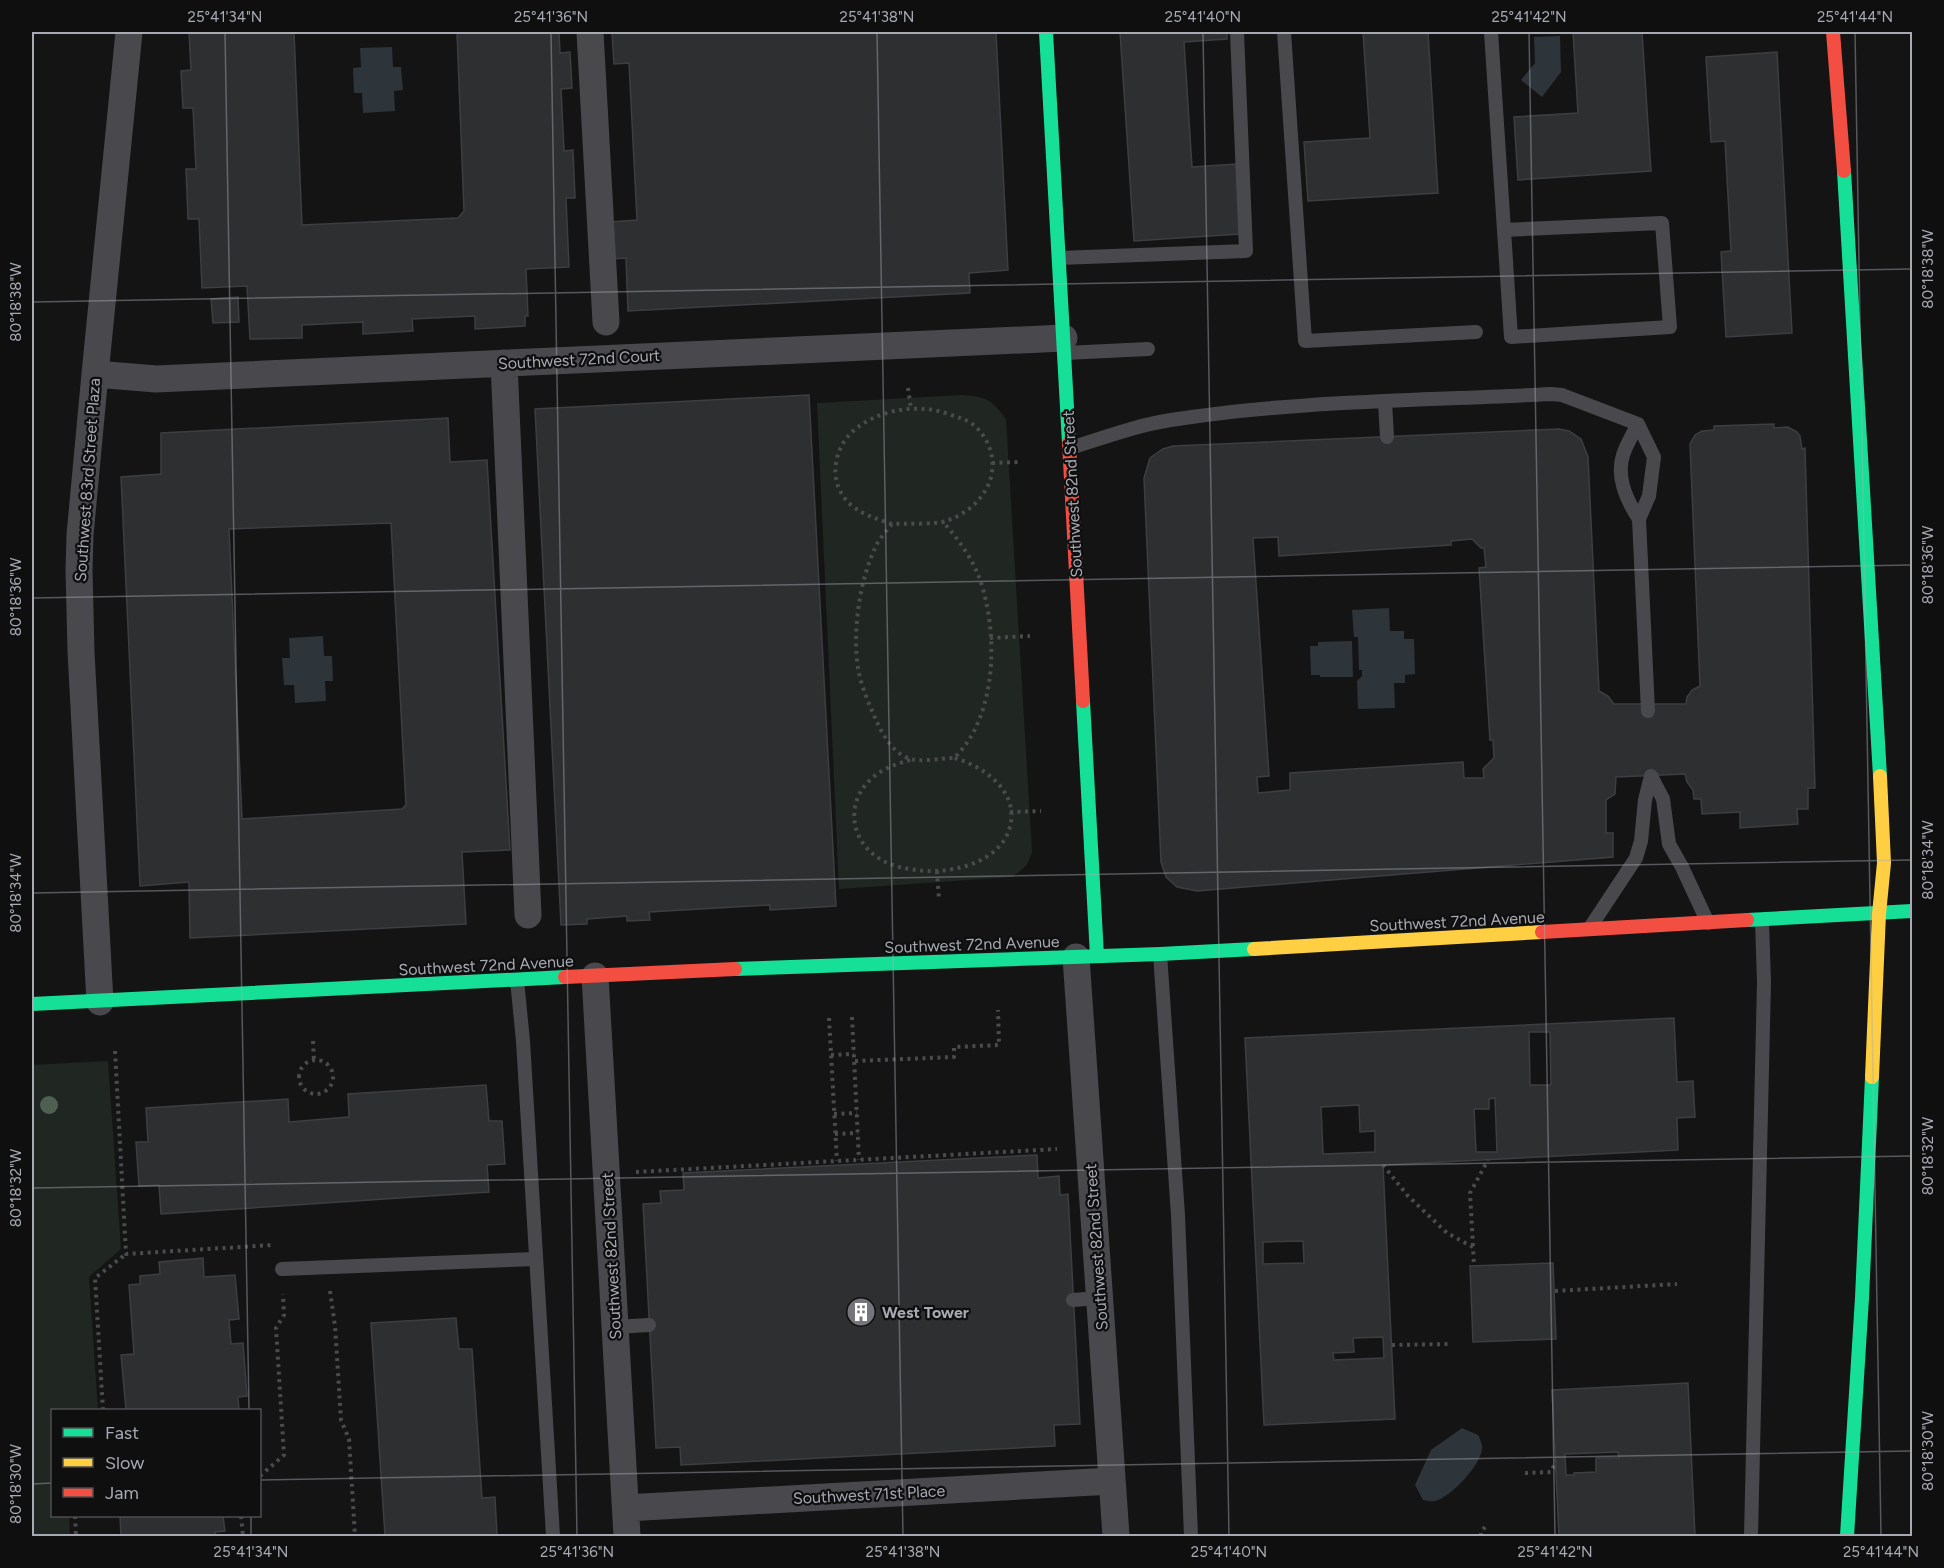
<svg xmlns="http://www.w3.org/2000/svg" width="1944" height="1568" viewBox="0 0 1944 1568" font-family="Figtree,sans-serif">
  <rect width="100%" height="100%" fill="#141415"/>
  <path fill="#202621" d="M962 395C987 397 991 399 1006 419L1032 852 1027 865 1013 877 839 889 817 403Z
    M108 1061 121 1249 89 1277 98 1410H52V1516H69L70 1536H32V1065Z"/>
  <path fill="#2d343a" d="M1560 36 1561 72 1542 97 1521 80 1535 63 1534 37Z
    M392 47 393 67H401L403 90 394 91 395 111 363 113 362 93H354L353 68 361 67 360 48Z
    M1389 608 1390 631H1404V639H1414L1415 674 1405 675V683H1394L1395 708 1358 709 1357 681 1362 676V670H1359L1358 637H1354L1352 610Z
    M323 636 324 656H332L333 681H325L326 701 295 703 294 685H284L282 658H290L289 638Z
    M1352 641 1353 677H1320V675H1311L1310 646H1318V642Z
    M1462 1428 1478 1435C1480 1439 1483 1445 1482 1449 1480 1466 1453 1494 1438 1500 1433 1502 1428 1501 1423 1500L1415 1485 1431 1450Z"/>
  <path fill="#2e2f30" stroke="#3d3e41" stroke-width="1.5" fill-rule="evenodd" d="M189 32H294L302 225 458 218 464 211 457 32H559L560 53 570 52 572 88 561 89 564 151 573 150 575 198H566L569 267 526 269 528 316H525V326L475 329V316L412 319 413 331 363 334V322L302 325V338L250 339 247 286 202 288 199 219H188L186 169H196L193 108H183L181 71 191 70Z
    M612 32H996L1008 270 969 273 970 293 628 311 626 258 612 259 610 222 637 220 629 63 614 64Z
    M1120 32H1227V39L1184 42 1192 167 1236 164 1240 234 1134 241Z
    M1363 32H1428L1438 193 1308 201 1304 142 1370 138Z
    M1573 32H1642L1651 171 1518 180 1514 117 1578 113Z
    M1777 52 1792 333 1726 337 1721 252 1731 251 1725 141 1711 142 1706 57Z
    M238 297 239 322 213 323 211 299Z
    M809 395 836 906 770 910V905L649 912 650 920 627 921V916L587 919V924L561 925 535 409Z
    M448 418 450 462 487 460 510 850 462 852 466 924 190 938 189 882 140 886 121 477 161 474V433ZM391 523 406 805 402 809 242 819 229 529Z
    M1774 424V428L1788 427 1797 432 1800 436 1802 449 1805 448 1815 788H1808V809H1797L1798 824 1740 828V812L1702 814 1701 799H1694L1693 790 1687 782 1685 774 1616 777 1615 794 1606 800V833H1613V857L1197 891 1177 887 1166 877 1161 862 1144 478 1150 458 1163 449 1173 446 1559 429 1569 431 1581 439 1588 457 1599 691 1608 696 1614 704H1686L1687 697 1692 690 1700 686 1690 444 1695 435 1702 431 1714 430V426ZM1278 537 1279 556 1451 545V541L1472 539 1481 548H1484L1486 567 1479 568 1490 740H1493L1494 758 1483 769 1484 778H1464L1463 762 1290 773V790L1258 793 1257 777 1269 776 1253 538Z
    M1674 1018 1677 1082 1693 1081 1695 1117 1677 1118 1678 1150 1383 1165 1395 1419 1264 1425 1245 1038ZM1529 1032H1550L1551 1085H1530ZM1495 1098 1497 1152H1476L1474 1109H1489V1099ZM1359 1105 1360 1132 1375 1131V1152L1323 1154 1321 1107ZM1303 1241 1304 1263 1263 1264V1242ZM1383 1337 1384 1358 1334 1360 1333 1353 1354 1352 1353 1338Z
    M486 1085 489 1121H502L505 1164 487 1165 489 1192 161 1214 159 1185 139 1186 136 1142H148L146 1108 288 1099 289 1122 349 1117 348 1094Z
    M1037 1155 1038 1178 1059 1176 1060 1195 1068 1194 1080 1424 1054 1425 1055 1446 681 1465 680 1447 656 1448 643 1204 661 1203 660 1191 684 1190 683 1173Z
    M203 1258 204 1277 235 1275 239 1319 229 1320 231 1344 243 1343 247 1396 238 1397 239 1410H126L121 1355 134 1354 129 1285 140 1284V1276L160 1274 159 1262Z
    M1553 1263 1556 1339 1473 1342 1470 1266Z
    M456 1318 459 1349H472L482 1498 495 1497 497 1536H385L371 1323Z
    M1688 1383 1695 1536H1559L1552 1390ZM1618 1452 1619 1458H1596V1472L1574 1473V1475H1566L1565 1454Z
    M120 1516H223L225 1531 215 1532 216 1536H121Z"/>
  <g fill="none" stroke-linecap="round" stroke-linejoin="round">
    <path stroke="#4a4b4d" stroke-width="4" stroke-dasharray="3 4.5" stroke-linecap="butt" d="M908 388 911 409
      M992 463 1019 462
      M892 524C877 519 863 515 851 505 826 483 833 445 858 427 875 414 902 407 923 409 937 409 951 415 963 419 974 423 983 433 988 444 1003 478 979 510 946 521 936 525 905 523 892 524 887 530 882 536 878 542 860 576 852 631 858 668 861 686 869 704 876 720 883 735 892 752 908 758 918 763 942 758 954 758 999 715 999 626 977 572 969 554 957 538 944 523
      M990 638 1030 636
      M910 760C896 764 881 769 870 780 851 798 849 826 865 846 878 862 897 868 917 870 946 874 990 866 1006 837 1026 798 988 767 954 758
      M1010 812 1041 811
      M937 871 939 900
      M852 1017 859 1160
      M829 1018 837 1161
      M313 1041 314 1060
      M115 1051 126 1254 273 1245
      M831 1055 854 1054
      M299 1077a17 17 0 1 1 34 0a17 17 0 1 1-34 0Z
      M855 1061 954 1057V1047L999 1045 998 1010
      M834 1114 857 1113
      M835 1134 858 1133
      M1383 1165 1408 1196 1447 1233 1473 1247 1474 1266
      M636 1172 1057 1149
      M1473 1246 1470 1193 1488 1160
      M330 1291 335 1326 341 1420 349 1439 355 1536
      M1555 1291 1677 1284
      M1392 1345 1452 1344
      M103 1410 95 1278 126 1254
      M1525 1473 1551 1472 1556 1461
      M260 1476 284 1455 276 1328 284 1315 283 1294
      M75 1516 76 1536
      M241 1516 243 1536
      M1481 1536V1532L1485 1527"/>
    <path stroke="#49494d" stroke-width="14" d="M1284 32 1305 341 1476 332
      M1491 32 1511 337 1670 327 1662 223 1504 230
      M1059 258 1246 251 1237 32
      M1065 353 1148 349
      M1385 402 1387 437
      M1638 424C1633 434 1626 445 1623 455 1616 477 1627 501 1639 519
      M1070 448C1103 438 1137 425 1171 420 1297 400 1424 401 1551 394L1562 395 1638 424 1654 457 1649 496 1639 519 1648 711
      M1651 776 1663 799 1669 844 1682 867 1708 923
      M1591 926 1636 858 1641 841 1645 800 1651 776
      M1160 954 1178 1215 1191 1536
      M517 980 523 1041 553 1536
      M282 1269 535 1259
      M1073 1300 1099 1298
      M615 1327 649 1325
      M1751 1536 1764 983 1762 920"/>
    <path stroke="#49494d" stroke-width="27" d="M590 32 606 322
      M504 363 528 915
      M95 374 156 379 1064 338
      M1076 957 1116 1536
      M595 976 627 1536
      M100 1002 81 652 79 570 80 535 95 374 129 32
      M626 1508 1112 1481"/>
    <path stroke="#16e098" stroke-width="14" d="M1046 32 1069 443
      M1844 171 1880 776
      M1083 701 1097 956
      M1747 920 1912 911
      M735 969 1160 954 1254 949
      M32 1004 565 977
      M1847 1536 1862 1298 1872 1077"/>
    <path stroke="#ffcf43" stroke-width="14" d="M1879 914 1884 863 1880 776
      M1254 949 1542 932
      M1872 1077 1879 914"/>
    <path stroke="#f24e42" stroke-width="14" d="M1833 32 1844 171
      M1069 443 1083 701
      M1542 932 1747 920
      M565 977 735 969"/>
  </g>
  <circle fill="#4f5f52" cx="49" cy="1105" r="9"/>
  <path fill="none" stroke="#a7aab3" stroke-width="1.5" stroke-opacity="0.45" d="M225 32 249 1410M551 32 577 1536M877 32 903 1536M1203 32 1229 1536M1529 32 1555 1536M1855 32 1881 1536M32 302 1912 269M32 598 1912 565M32 893 1912 860M32 1188 1912 1156M260 1480 1912 1451M32 1484 52 1483M251 1516V1536"/>
  <defs>
    <g id="building-disc" transform="scale(1.5)"><circle r="9.5" fill="#74767c" stroke="#0f0f10"/><path d="M-4-6H4V6H1V3H-1V6H-4ZM-2.5-4.3h1.7v1.8h-1.7ZM.8-4.3h1.7v1.8H.8ZM-2.5-1h1.7V.8h-1.7ZM.8-1h1.7V.8H.8Z" fill="#fff"/></g>
  </defs>
  <g fill-rule="evenodd">
    <use href="#building-disc" x="861" y="1312"/>
  </g>
  <g text-anchor="middle" stroke-width="4.5" stroke-linejoin="round" paint-order="stroke">
    <g font-size="16" fill="#a7aab3" stroke="#0f0f10">
      <text transform="translate(579 359) rotate(-3)" y="6">Southwest 72nd Court</text>
      <text transform="translate(87 480) rotate(-86)" y="6">Southwest 83rd Street Plaza</text>
      <text transform="translate(1072 494) rotate(-93)" y="6">Southwest 82nd Street</text>
      <text transform="translate(1457 921) rotate(-3)" y="6">Southwest 72nd Avenue</text>
      <text transform="translate(972 944) rotate(-2)" y="6">Southwest 72nd Avenue</text>
      <text transform="translate(486 965) rotate(-3)" y="6">Southwest 72nd Avenue</text>
      <text transform="translate(1096 1247) rotate(-94)" y="6">Southwest 82nd Street</text>
      <text transform="translate(611 1256) rotate(-93)" y="6">Southwest 82nd Street</text>
      <text transform="translate(869 1494) rotate(-3)" y="6">Southwest 71st Place</text>
    </g>
    <g font-size="16" font-weight="bold" fill="#a7aab3" stroke="#0f0f10" text-anchor="start">
      <text x="882" y="1318">West Tower</text>
    </g>
  </g>
  <rect width="1944" height="1568" fill="none" stroke="#0f0f10" stroke-width="66"/>
  <rect x="51" y="1409" width="210" height="108" fill="#0f0f10" stroke="#4c4d51" stroke-width="1.5"/>
  <rect x="63" y="1428" width="30" height="9" fill="#16e098" stroke="#4c4d51" stroke-width="1.5"/>
  <text x="105" y="1439" font-size="18" fill="#a7aab3">Fast</text>
  <rect x="63" y="1458" width="30" height="9" fill="#ffcf43" stroke="#4c4d51" stroke-width="1.5"/>
  <text x="105" y="1469" font-size="18" fill="#a7aab3">Slow</text>
  <rect x="63" y="1488" width="30" height="9" fill="#f24e42" stroke="#4c4d51" stroke-width="1.5"/>
  <text x="105" y="1499" font-size="18" fill="#a7aab3">Jam</text>
  <rect x="33" y="33" width="1878" height="1502" fill="none" stroke="#a7aab3" stroke-width="2"/>
  <g font-size="15" text-anchor="middle" fill="#a7aab3">
    <text x="225" y="22">25°41'34"N</text>
    <text x="551" y="22">25°41'36"N</text>
    <text x="877" y="22">25°41'38"N</text>
    <text x="1203" y="22">25°41'40"N</text>
    <text x="1529" y="22">25°41'42"N</text>
    <text x="1855" y="22">25°41'44"N</text>
    <text transform="translate(1928 269) rotate(-90)" y="5">80°18'38"W</text>
    <text transform="translate(16 302) rotate(-90)" y="5">80°18'38"W</text>
    <text transform="translate(1928 565) rotate(-90)" y="5">80°18'36"W</text>
    <text transform="translate(16 597) rotate(-90)" y="5">80°18'36"W</text>
    <text transform="translate(1928 860) rotate(-90)" y="5">80°18'34"W</text>
    <text transform="translate(16 893) rotate(-90)" y="5">80°18'34"W</text>
    <text transform="translate(1928 1156) rotate(-90)" y="5">80°18'32"W</text>
    <text transform="translate(16 1188) rotate(-90)" y="5">80°18'32"W</text>
    <text transform="translate(1928 1451) rotate(-90)" y="5">80°18'30"W</text>
    <text transform="translate(16 1484) rotate(-90)" y="5">80°18'30"W</text>
    <text x="251" y="1557">25°41'34"N</text>
    <text x="577" y="1557">25°41'36"N</text>
    <text x="903" y="1557">25°41'38"N</text>
    <text x="1229" y="1557">25°41'40"N</text>
    <text x="1555" y="1557">25°41'42"N</text>
    <text x="1881" y="1557">25°41'44"N</text>
  </g>
</svg>
